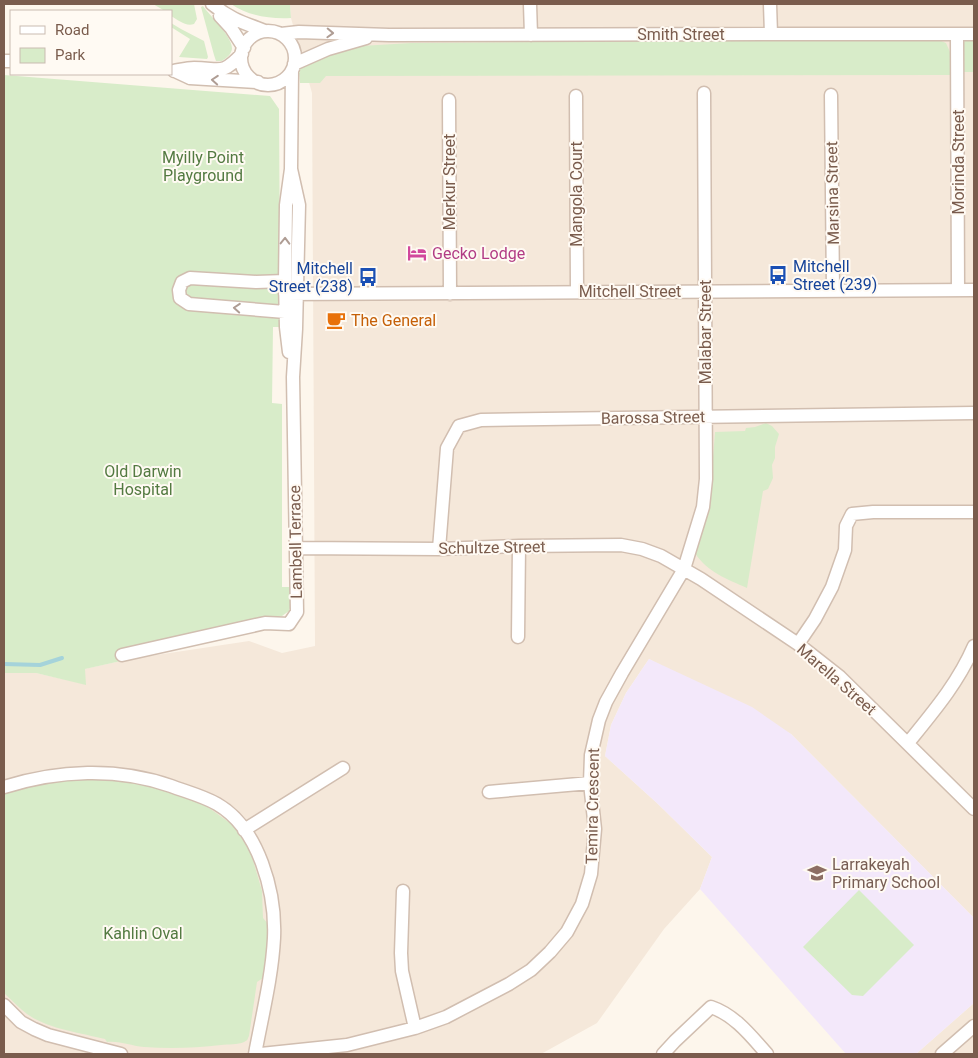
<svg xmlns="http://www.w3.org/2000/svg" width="978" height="1058" viewBox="0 0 978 1058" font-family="Roboto,sans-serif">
  <rect width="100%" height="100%" fill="#fdf6ec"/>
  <path fill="#f5e8da" d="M290 4H974V918L791 734 649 659 626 693 611 725 605 756 658 804 712 857 700 889 664 929 597 1023 541 1054H4V673H36L85 684 84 669 130 659 249 641 282 653 315 646 312 93 291 18Z
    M974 1003V1054H916Z"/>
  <path fill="#f3e8fa" d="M649 659 752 707 791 734 974 918V1003L916 1054H846L700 889 712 857 658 804 605 756 611 725 626 693Z"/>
  <path fill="#d8ecc9" d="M153 4H194L197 19 194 24C186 27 178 20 171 16V11H165Z
    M231 4H290L291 18C269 19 249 16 231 4Z
    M203 6C210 16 233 37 232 49 231 55 226 58 222 61H216L214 55 201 7Z
    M171 23 181 29 204 41 208 57 207 59 179 57 190 39 171 27Z
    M936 39 946 43 950 52V75L326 76 320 83H300L299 71 304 63 323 54 361 46 411 43Z
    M966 40H974V72H964L962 45Z
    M4 75 270 96 279 109 280 266 282 327H273L272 403 282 404V587H291L292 602 289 611 282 616 128 649 130 659 85 669 86 685 36 673H4Z
    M766 423 772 426 779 434 775 447V458L772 465 773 478 768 489 763 491 747 588C727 579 707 572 695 553L709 509 715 432 745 431 746 428 755 427Z
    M95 775 164 788 202 803 237 828 250 850 262 891 263 918 269 925 267 968 263 978 257 982 249 1036C247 1040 248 1040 244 1042 238 1045 228 1044 221 1045 196 1048 170 1049 144 1047 130 1046 122 1041 107 1042L105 1039C81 1033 48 1029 27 1014 19 1008 12 1000 4 993V790L22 785Z
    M859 890 914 945 863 996 852 995 803 947Z"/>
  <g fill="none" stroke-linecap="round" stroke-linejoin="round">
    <path stroke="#a5d3da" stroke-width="4" d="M4 664 40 665 62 658"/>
    <g stroke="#d1beb0" stroke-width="15">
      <path id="minor" d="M212 4C230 19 244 23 265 31
        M530 4 531 35
        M770 4 771 34
        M220 16 231 28 244 48
        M241 58a27 27 0 1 1 54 0a27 27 0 1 1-54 0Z
        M281 34 299 32 389 35 771 34H974
        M957 34 958 290
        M4 61H11
        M294 64 328 49 366 38
        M174 71C180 70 187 68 194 68 221 68 221 76 242 54
        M175 71 190 78 258 82
        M831 95 833 291
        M576 96 577 291
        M449 100 450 294
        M285 281 256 282 190 278 182 282 179 290 180 298 189 304 285 312
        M285 294 974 290
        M289 352 286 327 285 281 286 205 291 169 292 70
        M296 548 439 549 519 546 621 545 642 549 661 556 701 579 798 644 840 677 974 809
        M439 549 447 448 459 426 481 420 974 413
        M518 637 519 546
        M798 644 815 619 832 587 845 550 846 526 852 514 873 512H974
        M122 655 265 623 289 624 297 612 293 377 296 329 299 205 291 169
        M908 743C934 711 958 683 974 646
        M4 787C58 770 117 767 171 786 187 792 203 796 217 804 259 828 276 893 274 938 272 977 262 1016 255 1054
        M489 792 590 783
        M244 830 343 768
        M403 891 401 953 402 971 415 1028
        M4 1005 21 1022 34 1029 48 1035 121 1054
        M261 1054 347 1045 415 1028 446 1017 509 984 531 970 550 952 567 932 582 904 591 874 595 829 590 783 591 755 599 720 606 702 622 673 684 569 703 507 706 479 704 93
        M663 1054 675 1041 711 1007C735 1015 751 1036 767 1054
        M942 1054 974 1026"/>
    </g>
    <use href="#minor" stroke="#fff" stroke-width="12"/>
  </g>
  <defs><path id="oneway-chevron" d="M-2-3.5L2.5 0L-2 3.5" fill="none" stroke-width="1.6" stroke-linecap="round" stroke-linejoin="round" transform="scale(1.25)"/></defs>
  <g stroke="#af9d94">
    <use href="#oneway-chevron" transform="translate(330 33) rotate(2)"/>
    <use href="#oneway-chevron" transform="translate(215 80) rotate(-176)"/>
    <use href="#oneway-chevron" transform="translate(285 241) rotate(-89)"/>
    <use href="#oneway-chevron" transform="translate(237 308) rotate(-176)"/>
  </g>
  <defs>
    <g id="hotel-bare" transform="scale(1.5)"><path d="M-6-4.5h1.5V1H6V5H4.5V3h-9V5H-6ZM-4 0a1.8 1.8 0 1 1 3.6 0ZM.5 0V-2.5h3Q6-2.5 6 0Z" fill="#d1479c" stroke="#fffaf3" stroke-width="2.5" paint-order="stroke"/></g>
    <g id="bus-bare" transform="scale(1.5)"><path d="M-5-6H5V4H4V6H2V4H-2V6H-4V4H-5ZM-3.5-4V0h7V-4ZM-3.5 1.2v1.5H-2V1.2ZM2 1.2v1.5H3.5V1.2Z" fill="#1a4fb4" stroke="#fffaf3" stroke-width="2.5" paint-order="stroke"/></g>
    <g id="cafe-bare" transform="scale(1.5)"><path d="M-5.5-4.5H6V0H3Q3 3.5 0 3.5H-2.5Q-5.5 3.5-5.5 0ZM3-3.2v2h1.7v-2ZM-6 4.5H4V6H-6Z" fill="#e8710a" stroke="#fffaf3" stroke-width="2.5" paint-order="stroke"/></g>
    <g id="school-bare" transform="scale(1.5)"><path d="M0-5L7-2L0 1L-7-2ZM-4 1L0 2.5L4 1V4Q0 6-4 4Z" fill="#8d6e63" stroke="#fffaf3" stroke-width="2.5" paint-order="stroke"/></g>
  </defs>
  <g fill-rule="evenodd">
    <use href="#hotel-bare" x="417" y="253"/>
    <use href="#bus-bare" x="778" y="275"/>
    <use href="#bus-bare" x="368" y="277"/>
    <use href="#cafe-bare" x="336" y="320"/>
    <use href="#school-bare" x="817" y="873"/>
  </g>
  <g text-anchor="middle" stroke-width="4" stroke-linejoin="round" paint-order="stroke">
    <g font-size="16" fill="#7a5c4d" stroke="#fffaf3">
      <text x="681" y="40">Smith Street</text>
      <text transform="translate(958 162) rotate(-90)" y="6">Morinda Street</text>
      <text transform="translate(449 182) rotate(-90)" y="6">Merkur Street</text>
      <text transform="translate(832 193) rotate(-91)" y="6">Marsina Street</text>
      <text transform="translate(576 194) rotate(-90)" y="6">Mangola Court</text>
      <text x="630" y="297">Mitchell Street</text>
      <text transform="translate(705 332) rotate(-90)" y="6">Malabar Street</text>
      <text transform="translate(653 417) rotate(-1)" y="6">Barossa Street</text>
      <text transform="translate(295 542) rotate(-91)" y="6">Lambell Terrace</text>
      <text transform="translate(492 547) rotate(-1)" y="6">Schultze Street</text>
      <text transform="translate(837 679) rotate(41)" y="6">Marella Street</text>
      <text transform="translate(592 806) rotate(-89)" y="6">Temira Crescent</text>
    </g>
    <g font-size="16" fill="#537a41" stroke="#fffaf3">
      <text x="203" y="163">Myilly Point<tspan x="203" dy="18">Playground</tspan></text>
      <text x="143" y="477">Old Darwin<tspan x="143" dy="18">Hospital</tspan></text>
      <text x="143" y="939">Kahlin Oval</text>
    </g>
    <g font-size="16" fill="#b23c85" stroke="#fffaf3" text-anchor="start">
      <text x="432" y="259">Gecko Lodge</text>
    </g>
    <g font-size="16" fill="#164399" stroke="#fffaf3" text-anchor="start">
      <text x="793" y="272">Mitchell<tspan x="793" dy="18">Street (239)</tspan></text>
      <text x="353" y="274" text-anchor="end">Mitchell<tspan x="353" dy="18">Street (238)</tspan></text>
    </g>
    <g font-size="16" fill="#c56008" stroke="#fffaf3" text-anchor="start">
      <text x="351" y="326">The General</text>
    </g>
    <g font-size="16" fill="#785e54" stroke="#fffaf3" text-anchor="start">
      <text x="832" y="870">Larrakeyah<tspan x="832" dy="18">Primary School</tspan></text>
    </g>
  </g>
  <rect width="978" height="1058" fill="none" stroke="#7a5c4d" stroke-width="10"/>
  <rect x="10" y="10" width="162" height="65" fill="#fffaf3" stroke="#cabbb1"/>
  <rect x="20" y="26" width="25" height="8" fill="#ffffff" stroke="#cabbb1"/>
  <text x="55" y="35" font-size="15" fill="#7a5c4d">Road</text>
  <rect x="20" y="48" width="25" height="15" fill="#d8ecc9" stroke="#cabbb1"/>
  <text x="55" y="60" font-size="15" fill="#7a5c4d">Park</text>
</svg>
